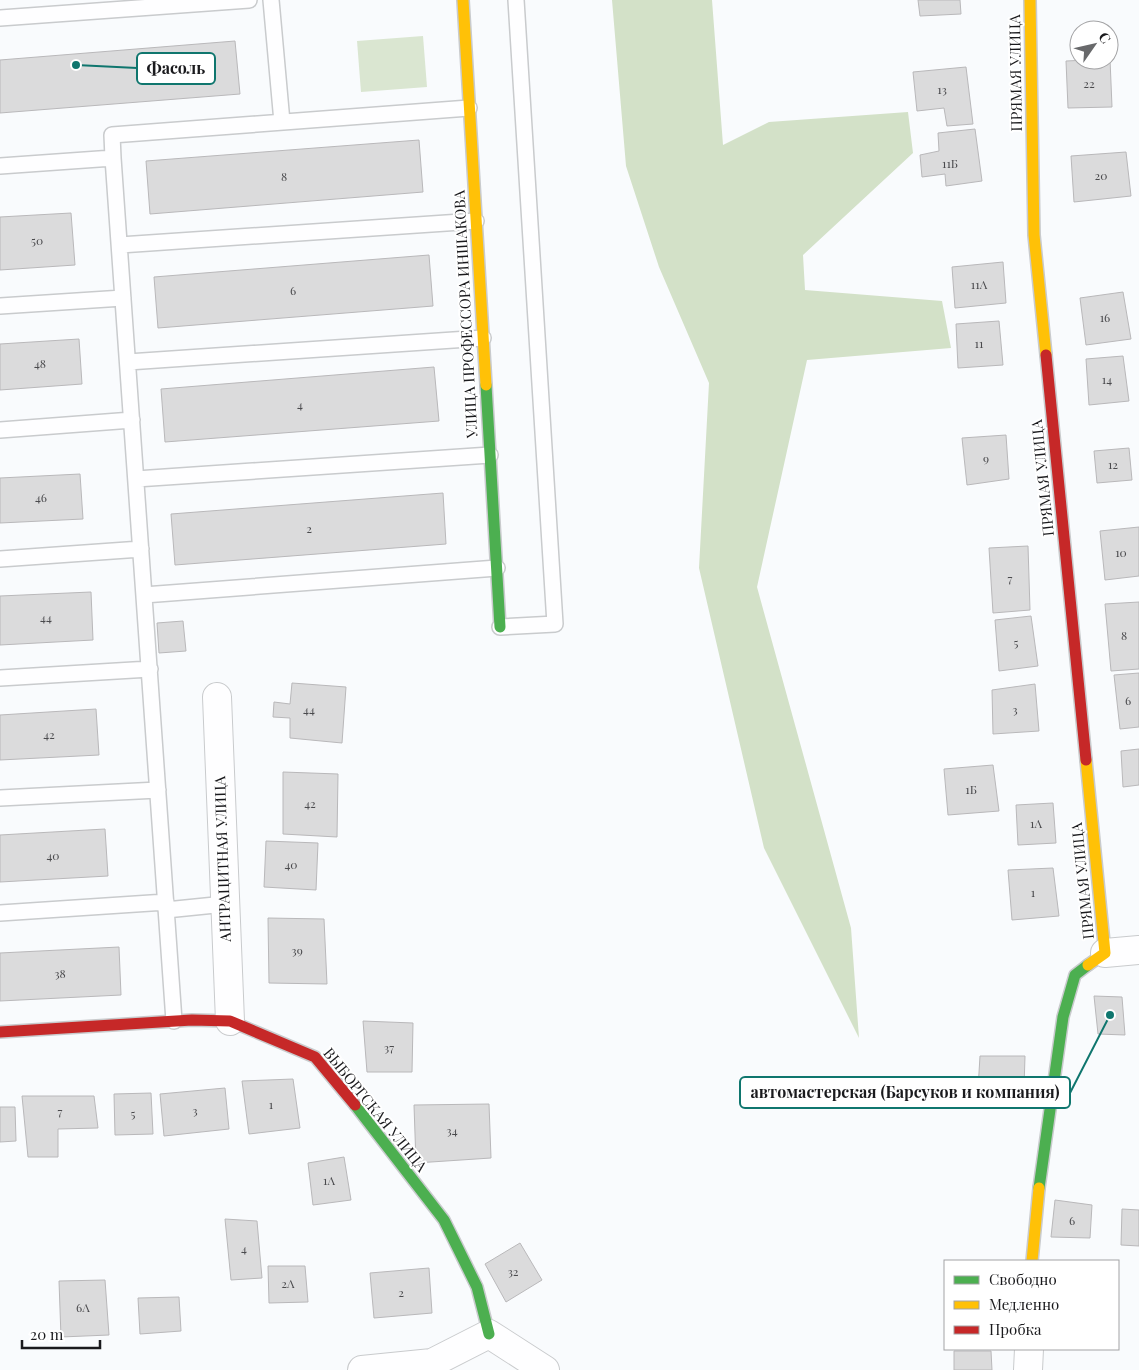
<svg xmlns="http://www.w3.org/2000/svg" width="1139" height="1370" viewBox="0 0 1139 1370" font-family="'Playfair Display',serif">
  <rect width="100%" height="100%" fill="#f9fbfd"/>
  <path fill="#dae6d1" d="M423 36 427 87 361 92 357 41Z"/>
  <path fill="#d3e1c8" d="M612 0H712L723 145 769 122 908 112 913 153 803 255 805 290 942 301 951 348 807 360 757 587 851 928 859 1038 764 848 699 568 709 383 659 267 626 166Z"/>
  <path fill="#dbdbdc" stroke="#b9b8ba" d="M918 0H960L961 14 920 16Z
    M235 41 240 94 0 113V60Z
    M1110 59 1112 107 1068 108 1066 61Z
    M966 67 973 124 947 126 944 108 917 111 913 72Z
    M975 129 982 181 946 186 945 174 922 177 920 155 939 151 938 133Z
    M419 140 423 192 150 214 146 161Z
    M1126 152 1131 196 1074 202 1071 156Z
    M71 213 75 265 0 270V217Z
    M429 255 433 306 158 328 154 277Z
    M1003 262 1006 303 955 308 952 267Z
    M1123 292 1131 339 1086 345 1080 298Z
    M999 321 1003 365 958 368 956 324Z
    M79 339 82 384 0 390V344Z
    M1123 356 1129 401 1089 405 1086 359Z
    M434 367 439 421 165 442 161 389Z
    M1006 435 1009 479 967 485 962 438Z
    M1129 448 1132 480 1097 483 1094 451Z
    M80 474 83 519 0 523V478Z
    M443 493 446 544 175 565 171 514Z
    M1139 527V576L1105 580 1100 531Z
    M1028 546 1030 610 993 613 989 548Z
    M91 592 93 640 0 645V596Z
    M1139 602V669L1111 671 1105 604Z
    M1031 616 1038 666 999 671 995 620Z
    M183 621 186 651 159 653 157 623Z
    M1139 673V727L1120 729 1114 675Z
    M292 683 346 687 342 743 290 738V718L273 717 274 702 290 704Z
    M1035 684 1039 731 993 734 992 690Z
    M96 709 99 755 0 760V715Z
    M1139 749V785L1123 787 1121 751Z
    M993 765 999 811 948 815 944 769Z
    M283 772 338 774 337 837 283 834Z
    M1053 803 1056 843 1018 845 1016 805Z
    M105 829 108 876 0 882V835Z
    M266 841 318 843 316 890 264 887Z
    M1053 868 1059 916 1012 920 1008 870Z
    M268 918 324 919 327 984 269 983Z
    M119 947 121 995 0 1001V953Z
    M1094 996 1122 997 1125 1035 1098 1034Z
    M363 1021 413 1023 412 1072H367Z
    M980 1056H1025L1024 1088 978 1089Z
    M293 1079 300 1128 249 1134 242 1081Z
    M225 1088 229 1129 164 1136 160 1094Z
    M151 1093 153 1134 115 1135 114 1094Z
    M22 1096H94L98 1128 58 1129V1157H28Z
    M489 1104 491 1158 416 1163 414 1105Z
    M0 1107H15L16 1141 0 1142Z
    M344 1157 351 1200 313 1205 308 1163Z
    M1055 1200 1092 1205 1090 1238 1051 1237Z
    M1122 1209 1139 1210V1246L1121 1245Z
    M225 1219 257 1221 262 1278 231 1280Z
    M520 1243 542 1280 506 1302 485 1264Z
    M268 1266H305L308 1302 269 1303Z
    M429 1268 432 1313 374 1318 370 1273Z
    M105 1280 109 1335 61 1337 59 1281Z
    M179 1297 181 1331 140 1334 138 1298Z
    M954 1351H991L992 1370H954Z"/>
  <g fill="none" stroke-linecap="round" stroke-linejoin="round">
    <g stroke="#c9cbcd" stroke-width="18">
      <path id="lane" d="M271 0 282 122
        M0 18 249 0
        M113 158 112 135 469 108
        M0 166 113 158 174 1021
        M120 245 476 221
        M0 306 123 298
        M128 362 483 338
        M0 430 132 420
        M136 479 490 455
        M0 559 141 549
        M144 595 497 568
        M500 627 555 624 516 0
        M0 678 150 669
        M0 798 158 790
        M166 910 225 904
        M0 913 166 902"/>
    </g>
    <g stroke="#c9cbcd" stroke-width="30">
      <path id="street" d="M217 697 230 1021
        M1105 953 1139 950
        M362 1370 432 1363 489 1334 545 1370
        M1028 1370 1029 1349"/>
    </g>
    <g stroke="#c9cbcd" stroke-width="14">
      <path id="fast" d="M486 385 500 627
        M355 1105 444 1220 477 1287 489 1334
        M1039 1188 1063 1017 1075 975 1088 965"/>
    </g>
    <g stroke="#c9cbcd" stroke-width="14">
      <path id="slow" d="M463 0 486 385
        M1030 0 1034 235 1046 355
        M1086 760 1105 953 1088 965
        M1032 1261 1039 1188"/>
    </g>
    <g stroke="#c9cbcd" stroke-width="14">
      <path id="jam" d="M1046 355 1086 760
        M0 1032 192 1020 230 1021 315 1057 355 1105"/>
    </g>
    <use href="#lane" stroke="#fefeff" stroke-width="15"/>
    <use href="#street" stroke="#fefeff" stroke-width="28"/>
    <use href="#fast" stroke="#4caf50" stroke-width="11"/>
    <use href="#slow" stroke="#ffc107" stroke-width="11"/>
    <use href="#jam" stroke="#c62828" stroke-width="11"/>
  </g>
  <g text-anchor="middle" stroke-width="4" stroke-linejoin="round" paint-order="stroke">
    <g font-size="12" fill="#4a4a4d">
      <text x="1089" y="88">22</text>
      <text x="942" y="94">13</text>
      <text x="950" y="168">11Б</text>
      <text x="1101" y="180">20</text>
      <text x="284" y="181">8</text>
      <text x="37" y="245">50</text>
      <text x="979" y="289">11А</text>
      <text x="293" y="295">6</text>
      <text x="1105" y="322">16</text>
      <text x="979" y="348">11</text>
      <text x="40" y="368">48</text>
      <text x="1107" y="384">14</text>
      <text x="300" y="409">4</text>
      <text x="986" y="463">9</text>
      <text x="1113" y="469">12</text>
      <text x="41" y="502">46</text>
      <text x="309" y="533">2</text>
      <text x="1121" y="557">10</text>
      <text x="1010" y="583">7</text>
      <text x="46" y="622">44</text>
      <text x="1124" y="640">8</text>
      <text x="1016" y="647">5</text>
      <text x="1128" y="705">6</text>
      <text x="309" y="714">44</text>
      <text x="1015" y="714">3</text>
      <text x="49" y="739">42</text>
      <text x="971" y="794">1Б</text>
      <text x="310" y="808">42</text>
      <text x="1036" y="828">1А</text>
      <text x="53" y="860">40</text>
      <text x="291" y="869">40</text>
      <text x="1033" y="897">1</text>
      <text x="297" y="955">39</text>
      <text x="60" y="978">38</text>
      <text x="389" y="1052">37</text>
      <text x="271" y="1109">1</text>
      <text x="195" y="1115">3</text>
      <text x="60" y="1116">7</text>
      <text x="133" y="1118">5</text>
      <text x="452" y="1135">34</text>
      <text x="329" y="1185">1А</text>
      <text x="1072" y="1225">6</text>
      <text x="244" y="1253">4</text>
      <text x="513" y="1276">32</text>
      <text x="288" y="1288">2А</text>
      <text x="401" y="1297">2</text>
      <text x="83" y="1312">6А</text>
    </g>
    <g font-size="15" fill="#1a1a1d" stroke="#fff">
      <text transform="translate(1016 73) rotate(-91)" y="5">ПРЯМАЯ УЛИЦА</text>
      <text transform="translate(466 314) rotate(-93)" y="5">УЛИЦА ПРОФЕССОРА ИНШАКОВА</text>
      <text transform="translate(1043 478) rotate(-96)" y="5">ПРЯМАЯ УЛИЦА</text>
      <text transform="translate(223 859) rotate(-92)" y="5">АНТРАЦИТНАЯ УЛИЦА</text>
      <text transform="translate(1083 881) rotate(-96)" y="5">ПРЯМАЯ УЛИЦА</text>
      <text transform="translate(375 1110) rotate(51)" y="5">ВЫБОРГСКАЯ УЛИЦА</text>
    </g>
  </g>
  <path fill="none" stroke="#0f766e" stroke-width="2" d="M76 65L137 68M1110 1015L1070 1093"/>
  <g fill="#0f766e" stroke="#fff" stroke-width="2">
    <circle cx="76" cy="65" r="5"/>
    <circle cx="1110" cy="1015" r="5"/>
  </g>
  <g fill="#fff" stroke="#0f766e" stroke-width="2">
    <rect x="137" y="53" width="78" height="31" rx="5"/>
    <rect x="740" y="1077" width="330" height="31" rx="5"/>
  </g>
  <g font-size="16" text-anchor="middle" font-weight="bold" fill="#1a1a1d">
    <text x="176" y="74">Фасоль</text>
    <text x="905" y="1098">автомастерская (Барсуков и компания)</text>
  </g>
  <rect x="944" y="1260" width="175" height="90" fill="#ffffff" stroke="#a3a3a5"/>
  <rect x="954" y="1276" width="25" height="8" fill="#4caf50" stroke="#a3a3a5"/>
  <text x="989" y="1285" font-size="15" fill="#1a1a1d">Свободно</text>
  <rect x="954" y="1301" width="25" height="8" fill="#ffc107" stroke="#a3a3a5"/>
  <text x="989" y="1310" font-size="15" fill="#1a1a1d">Медленно</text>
  <rect x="954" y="1326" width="25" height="8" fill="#c62828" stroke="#a3a3a5"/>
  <text x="989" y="1335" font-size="15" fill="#1a1a1d">Пробка</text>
  <g transform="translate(1094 45) rotate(56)"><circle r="24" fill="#ffffff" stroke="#a3a3a5"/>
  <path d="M0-4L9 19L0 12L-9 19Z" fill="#68696b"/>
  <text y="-8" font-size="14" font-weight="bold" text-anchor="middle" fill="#1a1a1d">С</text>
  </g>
  <path d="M22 1340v8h78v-8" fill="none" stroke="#1a1a1d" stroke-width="2.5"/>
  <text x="30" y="1340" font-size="15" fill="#1a1a1d" stroke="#ffffff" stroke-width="4" paint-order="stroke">20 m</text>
</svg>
